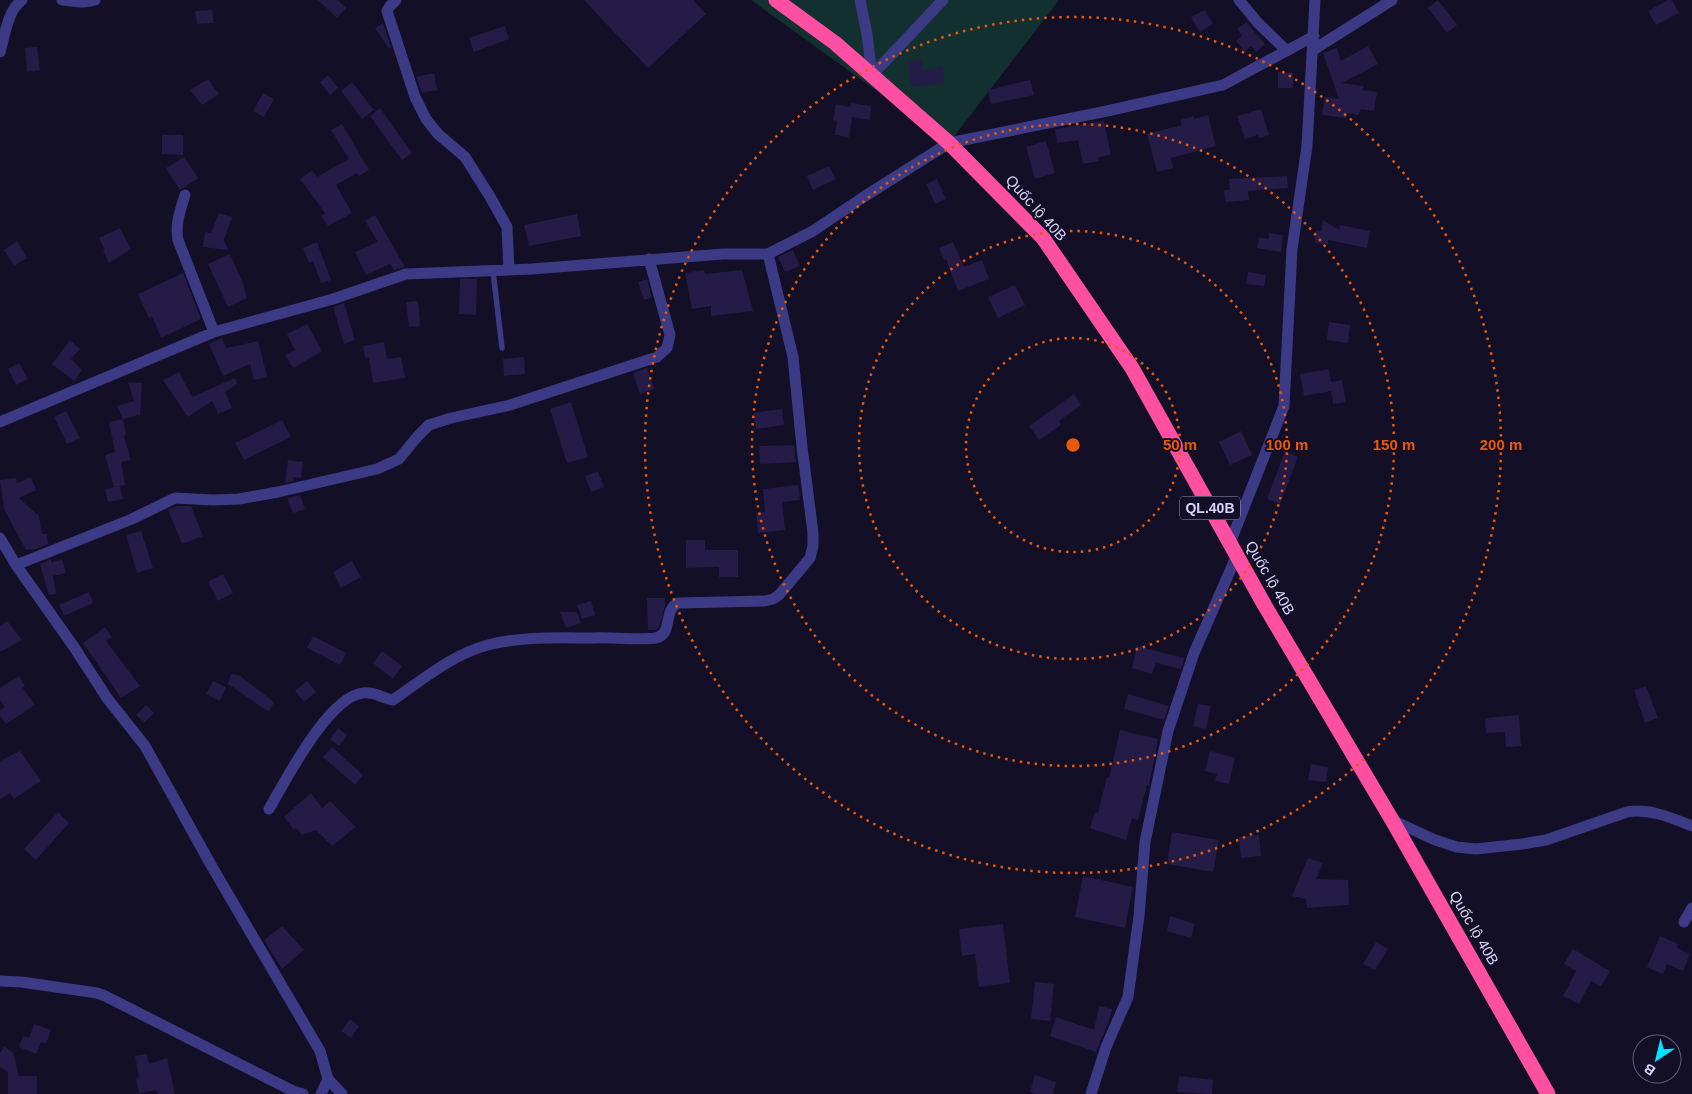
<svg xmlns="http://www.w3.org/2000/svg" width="1692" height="1094" viewBox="0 0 1692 1094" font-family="Arial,sans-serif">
  <rect width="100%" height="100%" fill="#130f26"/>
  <path fill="#12302f" d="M751 0H1059L949 143Z"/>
  <path fill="#241b47" d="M318 0H338L346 8 337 18Z
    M584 0H693L706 14 648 68Z
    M1438 0 1457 25 1447 33 1428 8Z
    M1668 0H1672L1679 13 1656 25 1648 11Z
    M212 10 214 23 197 24 195 11Z
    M1205 10 1213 24 1200 32 1191 17Z
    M1246 22 1265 44 1256 52 1251 46 1245 51 1236 41 1242 36 1237 29Z
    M383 23 391 47 389 49 375 28Z
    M505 26 509 39 474 52 469 38Z
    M1368 46 1378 64 1342 83 1364 86 1363 90 1377 92 1374 111 1361 109 1358 115 1348 113 1345 118 1322 115 1325 97 1339 99 1323 53 1337 48 1341 61Z
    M37 47 40 70 27 72 25 48Z
    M921 60 922 70 943 67 944 83 912 87 908 61Z
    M1278 72 1293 73V88H1278Z
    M434 73 437 90 422 93 416 77Z
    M328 75 338 88 330 95 320 82Z
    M208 79 219 94 202 105 190 90Z
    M1030 80 1034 95 991 104 988 90Z
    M352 82 374 110 362 119 341 91Z
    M263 93 274 99 264 117 253 111Z
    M851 103 871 106 870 120 852 117 849 137 835 135 837 121 833 120 836 104 850 107Z
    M380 108 412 153 402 160 370 116Z
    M1261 109 1269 135 1259 138 1257 135 1245 139 1237 116Z
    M1208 115 1216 146 1171 158 1173 168 1157 172 1147 134 1182 125 1180 120 1194 116V119Z
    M1104 121 1111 155 1098 157 1099 161 1083 164 1078 140 1057 143 1055 129Z
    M342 124 369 170 359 176 357 173 336 185 352 213 328 226 321 216 325 213 300 179 312 170 317 177 349 159 331 130Z
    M162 135H183V155L162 154Z
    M1046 141 1055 173 1035 179 1026 147Z
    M184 157 198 178 180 190 166 168Z
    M829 166 836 179 813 190 807 176Z
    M1287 176 1288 188 1248 191 1249 200 1225 202 1224 190H1230L1229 179Z
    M937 179 946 199 935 204 926 184Z
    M219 213 232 217 224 240 228 250 203 247 205 232 211 233Z
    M577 214 581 236 529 246 524 225Z
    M375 215 405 267 394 270 390 264 366 275 355 252 378 242 365 221Z
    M1323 220 1339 230 1340 225 1370 231 1367 248 1328 240V244L1315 243 1316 230 1321 231Z
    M120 228 131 249 109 263 103 251 105 250 99 238Z
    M1269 233 1283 235 1281 252 1257 248 1259 237 1269 239Z
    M17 241 27 258 14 266 4 250Z
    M317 242 331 280 321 283 313 261 309 263 303 248Z
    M953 242 964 267 982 260 989 279 958 291 946 259 944 260 939 248Z
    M793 250 800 266 785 272 778 257Z
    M230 254 243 283 247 298 228 307 208 264Z
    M704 270 705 274 742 270 753 311 711 316V306L692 309 685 273Z
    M1248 272 1266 275 1264 286 1246 284Z
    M183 273 201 319 161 338 152 316 149 318 138 294Z
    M460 279H477L476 315 459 314Z
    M647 279 652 298 644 300 638 282Z
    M1015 285 1025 305 998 318 988 297Z
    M418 301 420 326 409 327 406 302Z
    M344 303 355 340 344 344 333 307Z
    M1329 322 1350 325 1348 343 1327 340Z
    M307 324 322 351 293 368 285 355 295 350 287 334Z
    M222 338 226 348 258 341 267 377 254 380 250 364 223 376 209 344Z
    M70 340 80 349 71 359 82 370 74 381 52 364Z
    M384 342 387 359 401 357 405 378 373 383 369 357 365 358 363 346Z
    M524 357 525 374 504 376 503 359Z
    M19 363 28 379 16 385 8 369Z
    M647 368 654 389 640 394 633 373Z
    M1329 369 1331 382 1342 380 1346 402 1333 404 1331 391 1304 396 1300 374Z
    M179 372 192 397 235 378 237 384 225 392 232 408 218 414 212 401 188 417 163 380Z
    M128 382 142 383 140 417 139 415 123 419 117 406 134 401 136 407Z
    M1074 394 1081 405 1059 421 1061 425 1039 440 1029 426Z
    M571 402 588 457 567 463 550 409Z
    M782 409 784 425 756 429 753 413Z
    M66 411 80 438 67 444 54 417Z
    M123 419 126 435 124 436 131 460 121 462 125 485 114 487 105 455 115 452 109 422Z
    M282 420 291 437 244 460 235 443Z
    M1241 431 1252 455 1230 465 1219 442Z
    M794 445 796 462 760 464 759 446Z
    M1285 451 1298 457 1280 504 1267 499Z
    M288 460 303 462 301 478 293 477 294 481 285 483Z
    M598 471 604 487 591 492 585 476Z
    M31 477 36 490 19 498 39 516 42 534H47L48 544 36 549 26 550 4 509 0 480 16 478 17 483Z
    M798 485 800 500 782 502 785 530 758 533 756 513 765 512 763 489Z
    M120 486 123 499 108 502 105 489Z
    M300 495 305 509 293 513 287 498Z
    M177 506H191L203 536 182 544 168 510Z
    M141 531 153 568 137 573 126 535Z
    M686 540H705V550H738V577H719V567L686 568Z
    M51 559V563L62 559 66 573 53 576 56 594 49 595 40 564Z
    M352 561 361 577 341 588 333 572Z
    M223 574 233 593 218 601 208 582Z
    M89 592 93 603 64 616 59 605Z
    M647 598H665V606L659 627 656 630H648Z
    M591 601 595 615 582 619 577 605Z
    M560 612H577L581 623 566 628Z
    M7 621 22 640 0 652V626Z
    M105 627 112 637 106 641 140 686 121 698 83 643Z
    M313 636 346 653 340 665 307 648Z
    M1137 646 1184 658 1181 669 1156 663 1152 674 1132 668Z
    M382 651 402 666 393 679 373 663Z
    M231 674 240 676 274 702 269 712 228 684Z
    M19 676 25 686 22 687 35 705 6 724 0 716V710L5 707 0 700V688Z
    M213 681 226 687 220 701 206 694Z
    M307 681 316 692 304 702 295 691Z
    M1646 686 1658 718 1645 723 1634 690Z
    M1128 694 1169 706 1164 720 1124 709Z
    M1198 704 1211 706 1206 729 1193 726Z
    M146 705 154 713 144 723 136 715Z
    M1519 715 1521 746 1506 747 1505 732 1486 733 1485 718Z
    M338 728 347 735 339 746 330 739Z
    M1120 730 1158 739 1149 785H1147L1138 820 1132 818 1126 840 1090 828 1095 812 1098 813 1107 777 1109 778Z
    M332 747 363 775 355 785 323 757Z
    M20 751 41 781 14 799 10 793 0 799V761Z
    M1210 751 1235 758 1229 784 1215 781 1217 774 1205 771Z
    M1311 764 1328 767 1326 782 1308 780Z
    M311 793 322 808 330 801 356 827 332 846 316 830 302 835 296 828 294 830 284 817Z
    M58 812 69 823 36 860 24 849Z
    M1172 832 1219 840 1213 872 1167 864Z
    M1259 835 1261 856 1241 858 1239 837Z
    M1308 858 1323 863 1316 879 1348 880 1349 905 1307 908 1306 899 1292 896Z
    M1083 876 1133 887 1125 928 1075 917Z
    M1170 916 1195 924 1191 938 1167 931Z
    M1003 924 1010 983 979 987 975 954 962 956 959 929Z
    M282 926 304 950 282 969 264 940Z
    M1660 936 1678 944 1677 948 1690 954 1683 971 1667 964 1663 974 1647 967Z
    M1376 942 1388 949 1375 970 1363 964Z
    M1573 949 1610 971 1601 986 1591 981 1579 1004 1563 996 1576 971 1564 964Z
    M1035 982 1054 984 1050 1021 1031 1019Z
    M1099 1006 1112 1009 1109 1021 1096 1052 1050 1036 1056 1017 1094 1030Z
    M350 1019 359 1026 351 1038 341 1031Z
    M34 1024 51 1030 46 1044 41 1042 36 1054 19 1047 23 1036 29 1038Z
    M4 1046 13 1053 19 1076H37V1094H8V1072L0 1067V1053Z
    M147 1054 149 1064 167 1058 175 1094H158L157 1090 139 1093 136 1078 139 1077 135 1056Z
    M1035 1075 1056 1082 1053 1094H1036L1030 1092Z
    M1179 1076 1213 1080 1212 1094 1177 1092Z"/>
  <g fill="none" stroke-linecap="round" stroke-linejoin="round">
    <path stroke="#3d3a85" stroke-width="5.5" d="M493 271 502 348"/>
    <path stroke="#3d3a85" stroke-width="11" d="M62 0C73 1 85 4 95 0
      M396 0 390 6 387 11 415 97 426 119 438 134 465 157 489 195 507 227 509 270
      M860 0 867 34 872 75
      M1239 0 1258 23 1287 51
      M1313 50 1392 0
      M0 52C5 36 7 11 22 0
      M872 75 943 0
      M185 195C180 211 175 224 178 240L214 332
      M0 422 214 332 333 299 406 274 532 269 723 254H768L813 231 862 198 949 143 1107 111 1223 85 1314 36
      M0 538 16 565 74 647 107 698 145 746 211 865 320 1051 328 1079 342 1094
      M1230 543 1284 406 1292 249 1307 146 1315 0
      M16 565 132 519 175 498 213 500 239 499 278 492 377 469 399 459 417 437 429 425 451 418 510 405 657 357 667 348 670 335 649 259
      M269 809C286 780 328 697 363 693 373 691 382 698 393 700 422 680 453 654 488 645 522 636 559 638 594 638 606 637 651 641 659 637 672 631 664 609 678 603L765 601 773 599 779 595 810 558 813 546V533L802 447 793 357 768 254
      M1392 820 1435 840 1457 847 1476 849 1522 844 1546 840 1627 812C1649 808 1672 818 1692 826
      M1684 922 1692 908
      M0 981 21 982 97 993 105 996 293 1091 303 1094
      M321 1094 328 1079
      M1091 1094 1106 1047 1128 997 1139 916 1145 842 1168 731 1194 653 1237 555"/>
    <path stroke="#ff4fa3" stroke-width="15" d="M776 0 835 43 949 143 1043 238 1132 368 1265 606 1392 820 1548 1094"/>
  </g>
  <g fill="none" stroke="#e8590c" stroke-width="2.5" stroke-dasharray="2.5 5">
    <circle cx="1073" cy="445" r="107"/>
    <circle cx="1073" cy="445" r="214"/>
    <circle cx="1073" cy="445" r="321"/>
    <circle cx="1073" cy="445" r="428"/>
  </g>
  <g text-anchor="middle" stroke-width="4" stroke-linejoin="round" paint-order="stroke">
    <rect fill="#130f26" stroke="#9e99be" stroke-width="1" x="1180" y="496.5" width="60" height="23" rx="4"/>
    <g font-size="14" font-weight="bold" fill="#d9d4ff">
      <text x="1210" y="513">QL.40B</text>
    </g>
    <g font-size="15" fill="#d9d4ff" stroke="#130f26">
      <text transform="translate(1036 208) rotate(48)" y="5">Quốc lộ 40B</text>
      <text transform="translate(1270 578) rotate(60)" y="5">Quốc lộ 40B</text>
      <text transform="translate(1474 928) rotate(60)" y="5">Quốc lộ 40B</text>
    </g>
  </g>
  <circle cx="1073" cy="445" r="8" fill="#e8590c" stroke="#130f26" stroke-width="2.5"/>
  <g font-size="15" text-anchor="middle" font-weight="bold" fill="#e8590c" stroke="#130f26" stroke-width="4" stroke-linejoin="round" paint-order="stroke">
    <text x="1180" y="450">50 m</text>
    <text x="1287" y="450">100 m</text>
    <text x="1394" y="450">150 m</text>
    <text x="1501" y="450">200 m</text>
  </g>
  <g transform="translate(1657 1059) rotate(215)"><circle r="24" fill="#130f26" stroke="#625e7d"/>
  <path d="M0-4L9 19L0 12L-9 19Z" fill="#00e5ff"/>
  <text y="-8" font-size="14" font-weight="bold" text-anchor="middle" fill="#d9d4ff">B</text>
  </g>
</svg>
